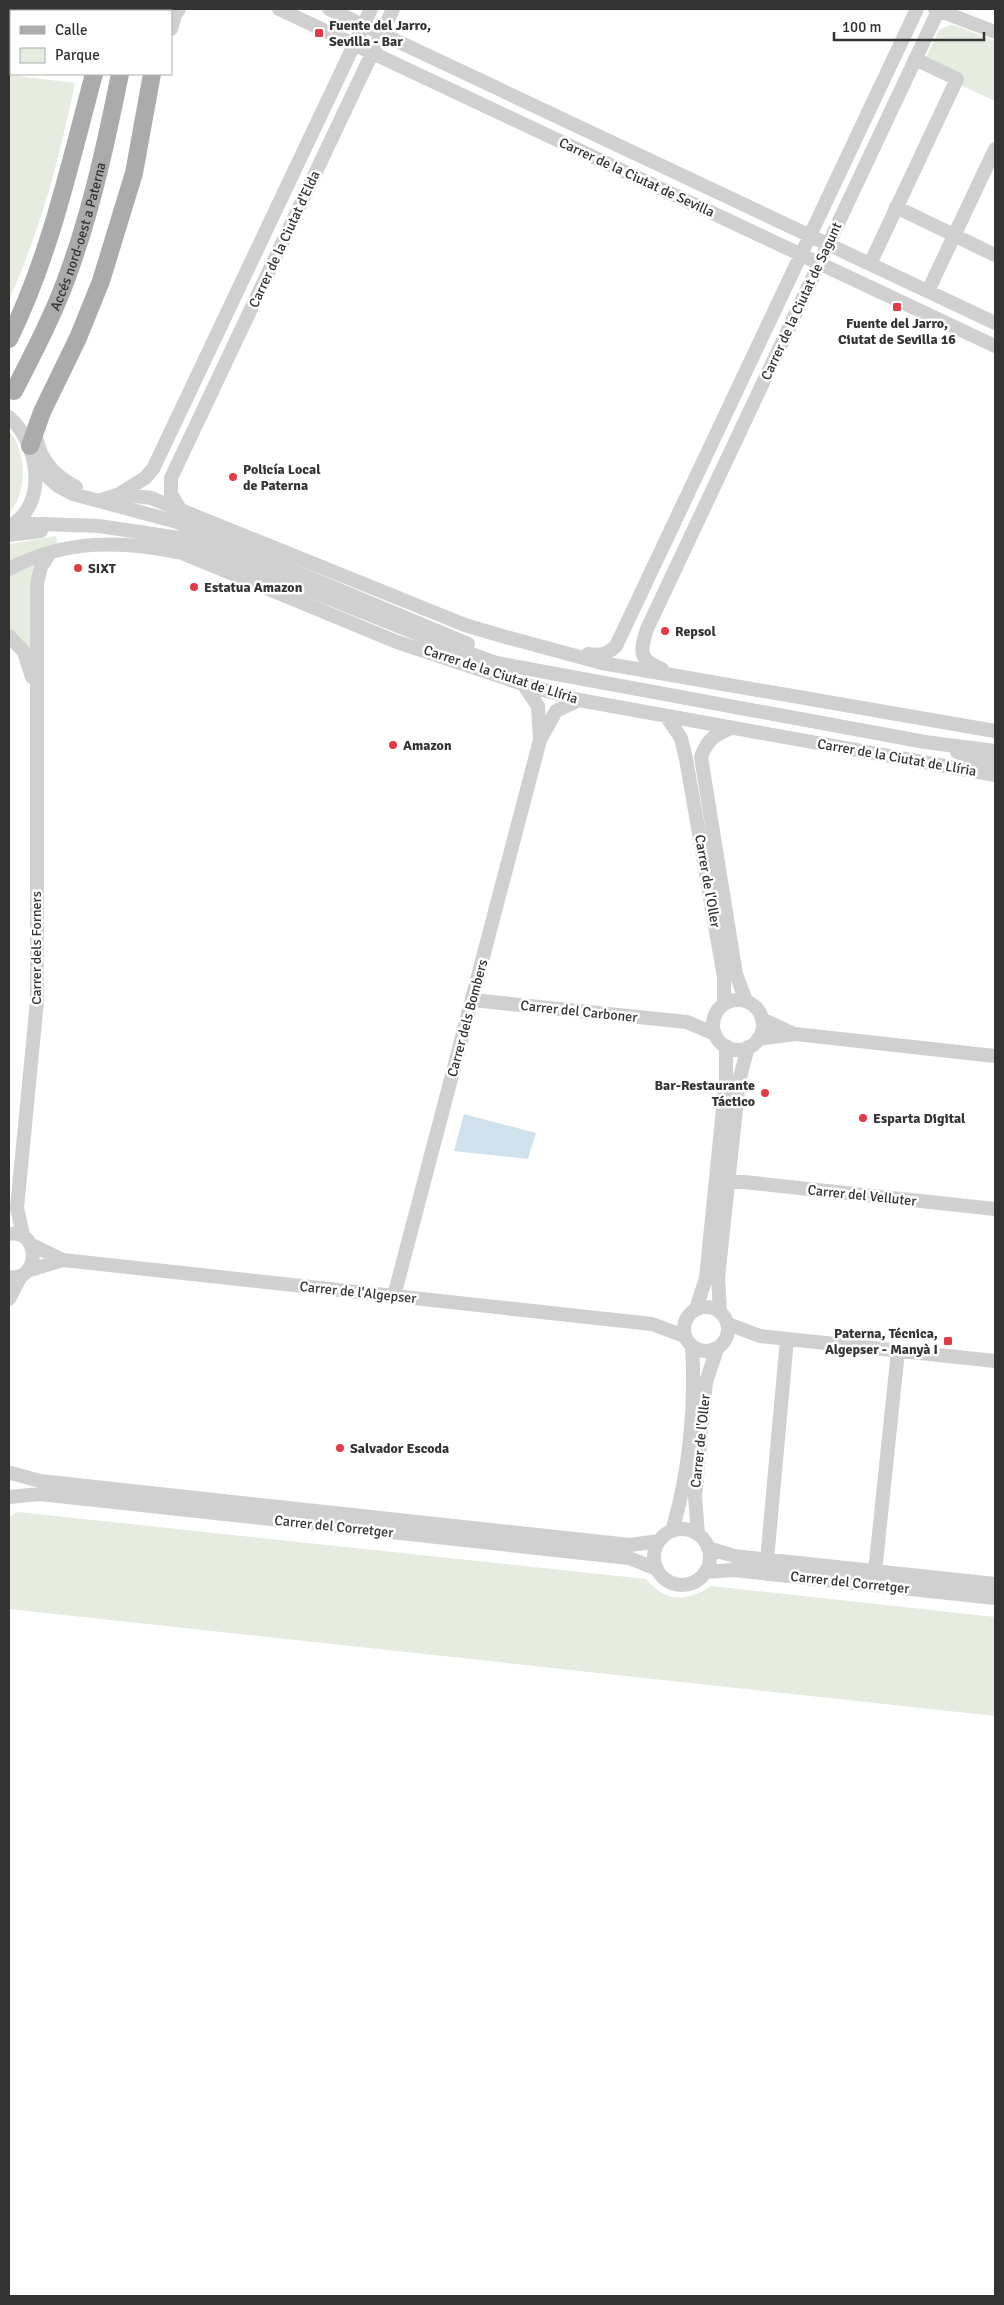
<svg xmlns="http://www.w3.org/2000/svg" width="1004" height="2305" viewBox="0 0 1004 2305" font-family="Signika,sans-serif">
  <rect width="100%" height="100%" fill="#fff"/>
  <path fill="#e6ecdf" d="M950 25H954L995 41V101L960 85 926 57 939 30Z
    M9 75 75 83C60 157 40 231 9 300Z
    M9 431C27 452 28 493 9 513Z
    M56 536 58 546 9 565V544Z
    M35 564 33 652 9 630V576Z
    M18 1512 646 1579C666 1603 686 1602 711 1586L995 1617V1716L9 1609V1517Z"/>
  <path fill="#cfe2ee" d="M464 1114 536 1133 528 1159 454 1151Z"/>
  <g fill="none" stroke-linecap="round" stroke-linejoin="round">
    <path stroke="#d0d0d0" stroke-width="14" d="M279 9 995 346
      M329 9 995 323
      M935 9 995 32
      M171 29 175 15 179 9
      M896 207 995 255
      M870 264 957 79 915 59
      M928 291 995 149
      M9 417C38 442 50 505 9 526
      M37 440C41 461 57 477 76 487
      M35 466 58 486 73 494 177 522 468 644
      M121 493 145 478 153 469 371 9
      M101 500 120 494 151 498 465 625 502 636 602 663 995 731
      M180 509 171 494V478L393 9
      M15 523 99 526 179 538 443 644 497 663 925 742 995 751
      M9 535 41 531
      M9 569C65 539 122 540 182 553L397 642 523 684 579 700 995 775
      M9 636 24 652 32 677
      M588 654C601 656 606 655 616 646L917 9
      M662 669C638 660 640 651 647 629L939 9
      M523 684 538 706 540 739
      M666 716 681 738 686 759 724 977V1004
      M731 728C714 735 707 740 701 757L736 974 746 1001
      M957 752 995 764
      M472 1000 687 1022 715 1034
      M713 1025a25 25 0 1 1 50 0a25 25 0 1 1-50 0Z
      M762 1019 794 1034
      M758 1039 795 1034 995 1056
      M716 1179 995 1209
      M9 1234C40 1228 41 1282 9 1277
      M23 1235 17 1208 37 1001V584L41 567 50 553
      M32 1245 63 1260 652 1324 684 1336
      M27 1271 63 1260
      M394 1296 540 740 556 711 579 700
      M9 1299 21 1276
      M684 1329a22 22 0 1 1 44 0a22 22 0 1 1-44 0Z
      M696 1309 706 1278 726 1079V1046
      M720 1312 718 1278 739 1081 748 1047
      M728 1324 760 1336 995 1361
      M11 1473 40 1481 630 1545 659 1541
      M9 1497 40 1494 629 1558 657 1569
      M654 1557a28 28 0 1 1 56 0a28 28 0 1 1-56 0Z
      M672 1531C689 1474 696 1407 692 1347
      M698 1534 695 1497 706 1382 717 1349
      M708 1548 734 1556 995 1584
      M767 1560 787 1339
      M705 1572 733 1570 995 1598
      M875 1572 898 1351"/>
    <g stroke="#ababab" stroke-width="18">
      <path d="M110 11 111 9"/>
      <path d="M133 11 134 9"/>
      <path d="M163 11V9"/>
      <path d="M9 339C50 256 70 163 94 74"/>
      <path id="s1" d="M14 391C35 350 56 310 71 266 93 204 107 138 120 74"/>
      <path d="M30 446 42 412 78 338 101 281 134 173 152 74"/>
    </g>
  </g>
  <g fill="#e63946" stroke="#fff" stroke-width="2">
    <rect x="314" y="28" width="10" height="10" rx="2.5"/>
    <rect x="892" y="302" width="10" height="10" rx="2.5"/>
    <circle cx="233" cy="477" r="5"/>
    <circle cx="78" cy="568" r="5"/>
    <circle cx="194" cy="587" r="5"/>
    <circle cx="665" cy="631" r="5"/>
    <circle cx="393" cy="745" r="5"/>
    <circle cx="765" cy="1093" r="5"/>
    <circle cx="863" cy="1118" r="5"/>
    <rect x="943" y="1336" width="10" height="10" rx="2.5"/>
    <circle cx="340" cy="1448" r="5"/>
  </g>
  <g text-anchor="middle" stroke-width="5" stroke-linejoin="round" paint-order="stroke">
    <g font-size="14" font-weight="bold" fill="#333" stroke="#fff" text-anchor="start">
      <text x="329" y="30">Fuente del Jarro,<tspan x="329" dy="16">Sevilla - Bar</tspan></text>
      <text x="897" y="328" text-anchor="middle">Fuente del Jarro,<tspan x="897" dy="16">Ciutat de Sevilla 16</tspan></text>
      <text x="243" y="474">Policía Local<tspan x="243" dy="16">de Paterna</tspan></text>
      <text x="88" y="573">SIXT</text>
      <text x="204" y="592">Estatua Amazon</text>
      <text x="675" y="636">Repsol</text>
      <text x="403" y="750">Amazon</text>
      <text x="755" y="1090" text-anchor="end">Bar-Restaurante<tspan x="755" dy="16">Táctico</tspan></text>
      <text x="873" y="1123">Esparta Digital</text>
      <text x="938" y="1338" text-anchor="end">Paterna, Técnica,<tspan x="938" dy="16">Algepser - Manyà I</tspan></text>
      <text x="350" y="1453">Salvador Escoda</text>
    </g>
    <g font-size="14" fill="#333" stroke="#fff">
      <text transform="translate(637 177) rotate(25)" y="5">Carrer de la Ciutat de Sevilla</text>
      <text dy="5" stroke="none"><textPath href="#s1" startOffset="168">Accés nord-oest a Paterna</textPath></text>
      <text transform="translate(284 239) rotate(-65)" y="5">Carrer de la Ciutat d'Elda</text>
      <text transform="translate(801 301) rotate(-65)" y="5">Carrer de la Ciutat de Sagunt</text>
      <text transform="translate(501 674) rotate(18)" y="5">Carrer de la Ciutat de Llíria</text>
      <text transform="translate(897 757) rotate(10)" y="5">Carrer de la Ciutat de Llíria</text>
      <text transform="translate(708 881) rotate(80)" y="5">Carrer de l'Oller</text>
      <text transform="translate(36 948) rotate(-90)" y="5">Carrer dels Forners</text>
      <text transform="translate(579 1011) rotate(6)" y="5">Carrer del Carboner</text>
      <text transform="translate(467 1018) rotate(-75)" y="5">Carrer dels Bombers</text>
      <text transform="translate(862 1195) rotate(6)" y="5">Carrer del Velluter</text>
      <text transform="translate(358 1292) rotate(6)" y="5">Carrer de l'Algepser</text>
      <text transform="translate(700 1441) rotate(-84)" y="5">Carrer de l'Oller</text>
      <text transform="translate(334 1526) rotate(6)" y="5">Carrer del Corretger</text>
      <text transform="translate(850 1582) rotate(6)" y="5">Carrer del Corretger</text>
    </g>
  </g>
  <rect width="1004" height="2305" fill="none" stroke="#333333" stroke-width="20"/>
  <rect x="10" y="10" width="162" height="65" fill="#ffffff" stroke="#adadad"/>
  <rect x="20" y="26" width="25" height="8" fill="#ababab" stroke="#adadad"/>
  <text x="55" y="35" font-size="15" fill="#333333">Calle</text>
  <rect x="20" y="48" width="25" height="15" fill="#e6ecdf" stroke="#adadad"/>
  <text x="55" y="60" font-size="15" fill="#333333">Parque</text>
  <path d="M834 32v8h150v-8" fill="none" stroke="#333333" stroke-width="2.5"/>
  <text x="842" y="32" font-size="15" fill="#333333" stroke="#ffffff" stroke-width="4" paint-order="stroke">100 m</text>
</svg>
